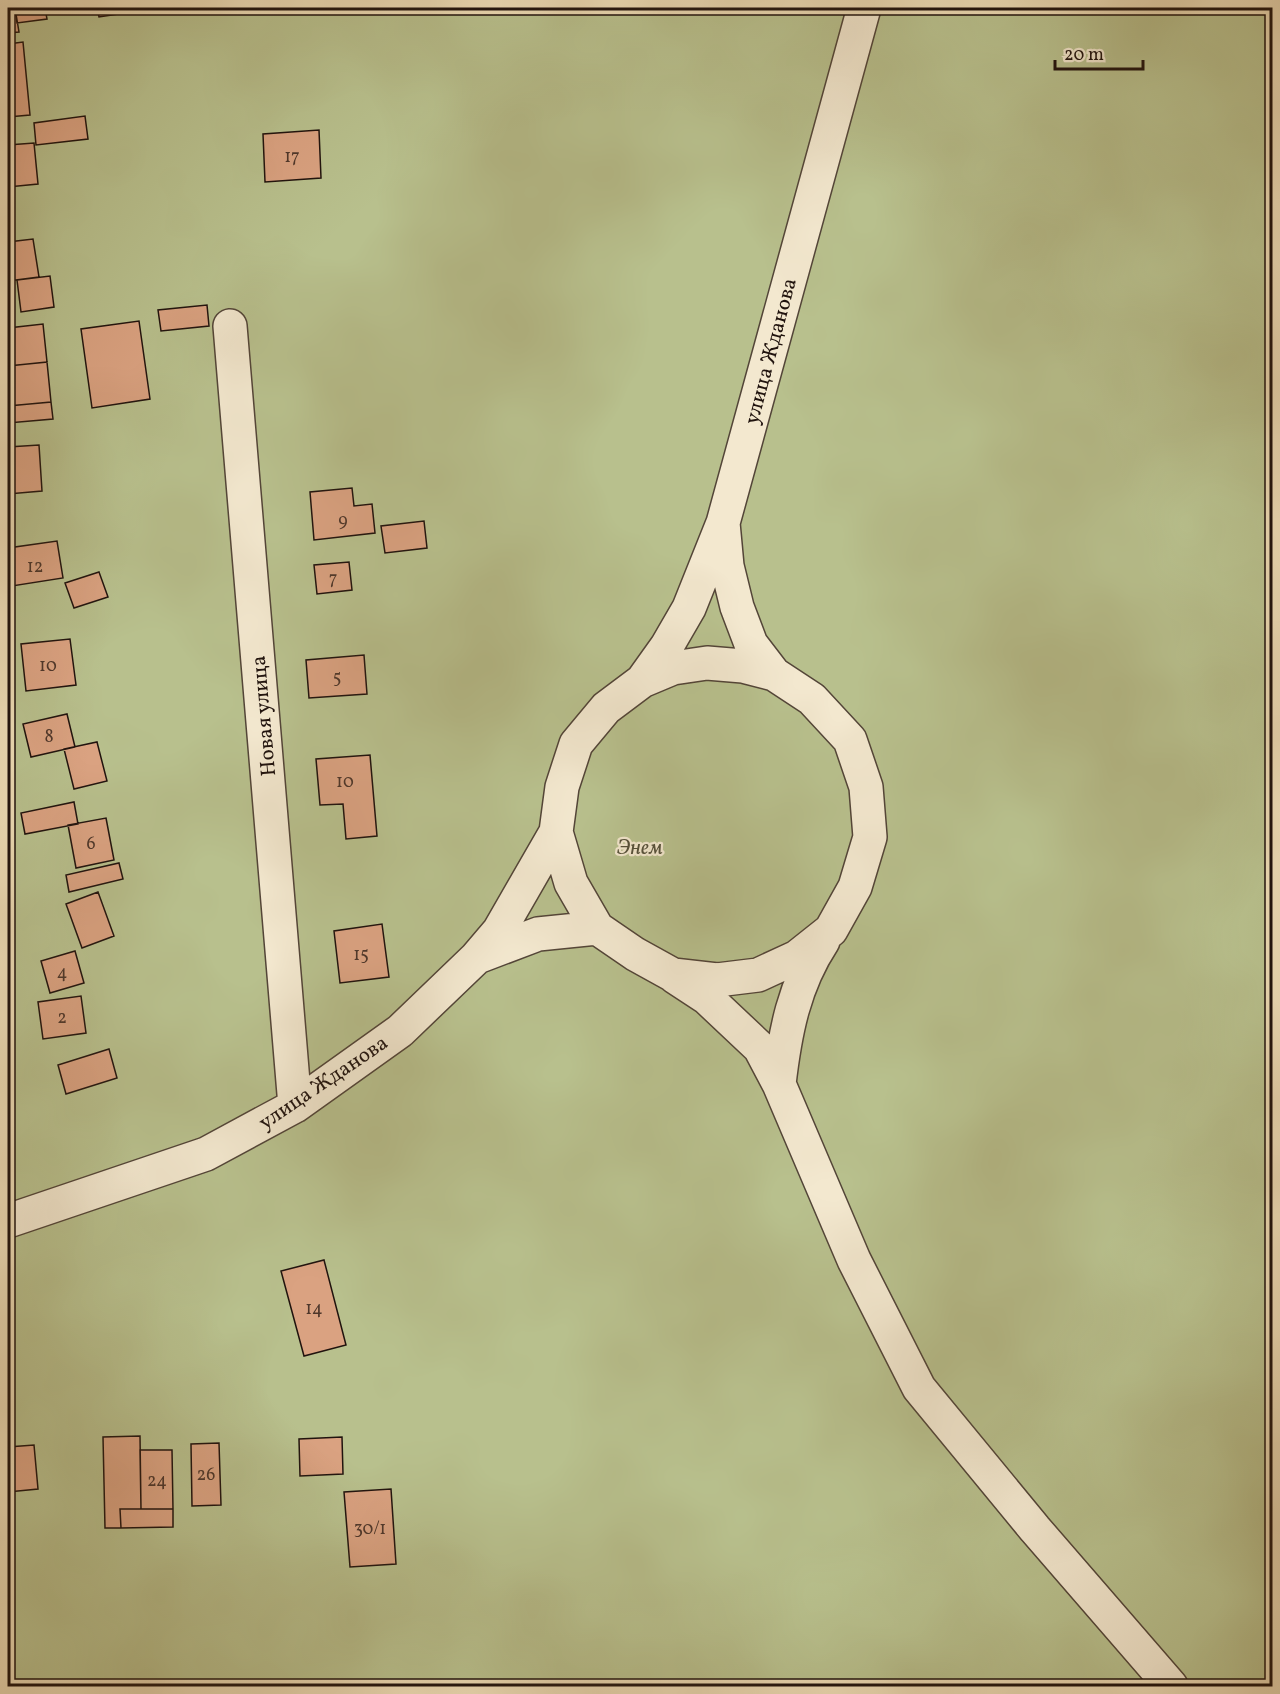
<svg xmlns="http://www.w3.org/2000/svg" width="1280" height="1694" viewBox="0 0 1280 1694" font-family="Vollkorn,serif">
  <rect width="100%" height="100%" fill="#ecdbb5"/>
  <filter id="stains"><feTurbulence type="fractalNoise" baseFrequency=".00333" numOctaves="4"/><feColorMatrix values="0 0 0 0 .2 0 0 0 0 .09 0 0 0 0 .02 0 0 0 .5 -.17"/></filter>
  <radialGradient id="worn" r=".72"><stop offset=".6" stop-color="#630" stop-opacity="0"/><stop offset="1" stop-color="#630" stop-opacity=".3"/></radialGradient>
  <path fill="#b8c08d" stroke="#6c6a4e" stroke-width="1.5" d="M8 8H1272V1686H8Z"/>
  <path fill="#daa281" stroke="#20130e" stroke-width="1.5" d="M8 8H15L19 32 8 33Z
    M15 8H45L47 19 17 23Z
    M97 8H145V10L99 17Z
    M23 42 30 115 8 117V44Z
    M85 116 88 139 36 145 34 123Z
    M319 130 321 178 265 182 263 134Z
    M34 143 38 184 8 187V145Z
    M33 239 39 277 8 281V242Z
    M50 276 54 307 21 312 17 280Z
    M207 305 209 326 161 331 158 310Z
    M139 321 150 399 92 408 81 329Z
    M43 324 47 362 8 366V328Z
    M47 362 51 402 8 406V366Z
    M51 402 53 419 8 423V406Z
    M39 445 42 491 8 494V447Z
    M352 488 354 506 372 504 375 533 314 540 310 492Z
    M424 521 427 548 385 553 381 526Z
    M57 541 63 578 12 586 8 548Z
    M349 562 352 590 317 594 314 565Z
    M99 572 108 597 74 608 65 583Z
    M70 639 76 685 26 691 21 644Z
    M364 655 367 694 309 698 306 660Z
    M67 714 75 747 31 757 23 724Z
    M97 742 107 781 74 789 64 749Z
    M370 755 377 836 346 839 343 804 320 805 316 759Z
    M74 802 78 824 25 834 21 813Z
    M106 818 114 860 76 868 68 825Z
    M119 863 123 879 69 892 66 875Z
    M98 892 114 936 82 948 66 904Z
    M382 924 389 977 340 983 334 931Z
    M75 951 84 983 50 993 41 961Z
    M81 996 86 1033 43 1039 38 1002Z
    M109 1049 117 1078 66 1094 58 1065Z
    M324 1260 346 1345 304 1356 281 1271Z
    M140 1436 141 1509H120L121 1528H105L103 1437Z
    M342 1437 343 1474 300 1476 299 1439Z
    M219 1443 221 1505 192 1506 191 1444Z
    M34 1445 38 1489 8 1492V1447Z
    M140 1450H172L173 1509H141Z
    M391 1489 396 1564 350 1567 344 1492Z
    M120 1509H173V1527L121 1528Z"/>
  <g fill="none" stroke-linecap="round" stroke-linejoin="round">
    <g stroke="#534538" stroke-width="36">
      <path id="minor" d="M230 326 295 1106
        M723 523 727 566 737 607 751 644 774 674 812 699 850 740 866 787 870 837 855 887 831 930 797 957 758 975 717 980 673 975 635 954 597 928 571 883 556 832 562 787 576 744 606 708 642 681 673 668 707 663 743 666 774 674
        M642 681 667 646 689 608 723 523 864 8
        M480 956 538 934 597 928
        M675 977 707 998 760 1048 779 1084 854 1260 919 1388 1035 1529 1171 1686
        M779 1084C785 1032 794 985 823 941
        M8 1221 206 1154 295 1106 400 1031 476 958 499 931 556 832"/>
    </g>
    <use href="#minor" stroke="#f3e8cf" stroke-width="33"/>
  </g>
  <g text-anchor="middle" stroke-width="4.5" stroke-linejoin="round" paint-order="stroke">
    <g font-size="18" fill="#4e372b">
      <text x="292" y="162">17</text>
      <text x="343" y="526">9</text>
      <text x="35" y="572">12</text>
      <text x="333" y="584">7</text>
      <text x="48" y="671">10</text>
      <text x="337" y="683">5</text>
      <text x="49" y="742">8</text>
      <text x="345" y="787">10</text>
      <text x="91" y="849">6</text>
      <text x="361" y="960">15</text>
      <text x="62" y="978">4</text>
      <text x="62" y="1023">2</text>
      <text x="314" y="1314">14</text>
      <text x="206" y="1480">26</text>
      <text x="157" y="1486">24</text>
      <text x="370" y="1534">30/1</text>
    </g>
    <g font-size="21" fill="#20130e" stroke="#f3e8cf">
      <text transform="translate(770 351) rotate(-75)" y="7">улица Жданова</text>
      <text transform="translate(263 716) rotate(-95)" y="7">Новая улица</text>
      <text transform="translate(323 1082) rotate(-34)" y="7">улица Жданова</text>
    </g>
    <g font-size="21" font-style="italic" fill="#55503a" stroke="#f3e8cf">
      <text x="640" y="854">Энем</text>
    </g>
  </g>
  <rect width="1280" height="1694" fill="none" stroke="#ecdbb5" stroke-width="30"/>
  <rect x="9" y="9" width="1262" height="1676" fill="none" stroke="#20130e" stroke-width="3"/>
  <rect x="15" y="15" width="1250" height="1664" fill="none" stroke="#20130e" stroke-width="1.5"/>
  <path d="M1055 60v9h88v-9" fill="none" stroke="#20130e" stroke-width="3"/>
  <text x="1064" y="60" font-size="18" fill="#20130e" stroke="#f3e8cf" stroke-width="4.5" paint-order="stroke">20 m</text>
  <rect width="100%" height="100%" filter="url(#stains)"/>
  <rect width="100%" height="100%" fill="url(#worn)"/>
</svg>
